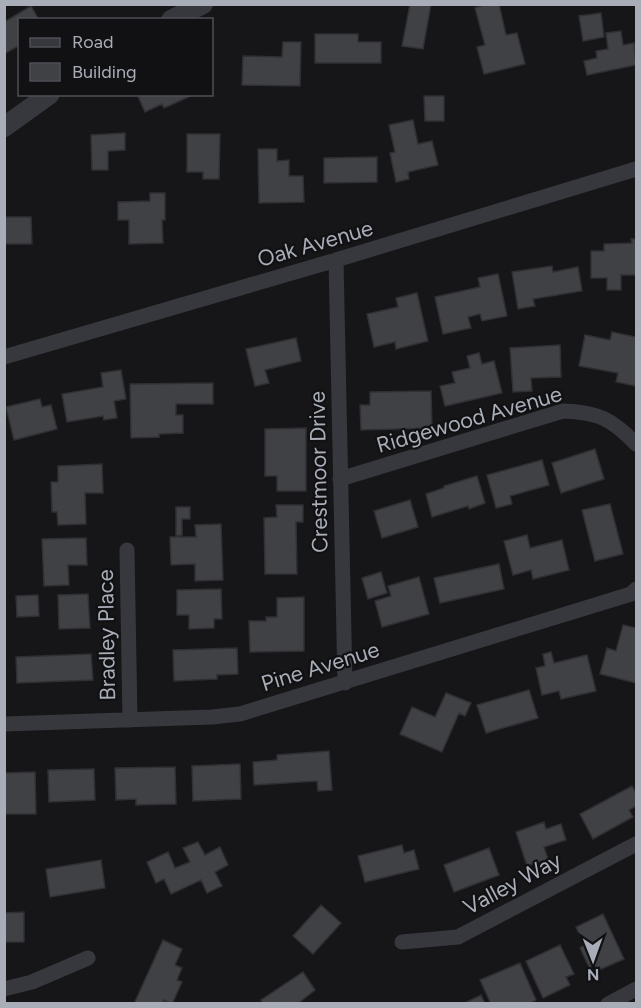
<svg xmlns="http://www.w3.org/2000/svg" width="641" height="1008" viewBox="0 0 641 1008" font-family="Figtree,sans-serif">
  <rect width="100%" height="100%" fill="#161618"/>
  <path fill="#404145" stroke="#303034" stroke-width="1.5" d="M410 4H431L423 49 402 46Z
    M487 4H499L506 35 517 33 525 64 484 74 477 47 485 45 475 8Z
    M31 6 39 20H20V45L4 54V19L6 21Z
    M601 13 604 37 583 41 579 16Z
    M621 31 623 45 634 43 636 65 587 75 584 61 597 58 596 51 608 49 606 33Z
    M315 34H358V42H381V63H315Z
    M283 42H301L300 86 242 85 243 56 282 57Z
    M137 94H195L164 108 162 104 145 112Z
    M424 96H444V121H425Z
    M413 120 418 144 432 141 438 165 408 172 409 179 396 182 390 153 395 152 389 125Z
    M125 133V150L108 151V170H92L91 135Z
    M187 134H220L219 179H203V172H187Z
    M258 149H277V161L289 160V176H303L304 202 259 203Z
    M377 157V182L324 183V158Z
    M150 193H165V220H162L163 243 129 244V220H118V202L150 201Z
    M4 217H31L32 244H4Z
    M631 239H636V275H621V290H607V278H591V251H604V244L632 243Z
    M552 266 553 272 578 267 582 291 533 299 535 306 518 309 512 272Z
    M498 274 507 316 482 321 480 314 468 317 471 328 443 334 435 297 480 287 478 278Z
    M417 293 428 341 396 349 395 342 374 347 367 314 398 307 396 298Z
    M612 332 636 337V386L616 382 618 373 579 366 585 335 610 340Z
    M296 338 301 361 265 370 269 383 255 386 246 349Z
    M560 345 561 377 531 378 532 391 513 392 510 348Z
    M479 353 482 364 494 361 502 393 445 406 440 386 455 383 452 372 470 368 467 356Z
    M121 370 126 399 114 401 117 418 104 420 103 416 67 422 62 394 103 387 101 373Z
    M213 383V404H176V415H183V433L159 434V437L131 438 130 384Z
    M431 391 432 428 361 430 360 405H370V392Z
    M40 399 42 407 51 405 57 429 14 440 6 407Z
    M306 428V491H277V476H265V429Z
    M595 449 604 479 561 493 552 463Z
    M542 460 549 485 510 496 512 504 496 508 487 475Z
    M102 464 103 493H85L86 524 58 525 57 512H52L51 482H58V466Z
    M477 476 485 503 469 509 468 506 432 517 426 494 444 488V486Z
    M410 500 418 527 382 538 374 511Z
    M610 504 623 554 595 561 582 510Z
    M276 505H303V522H296L297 574H265L264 518 277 517Z
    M176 507H190V519H182V535L176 536Z
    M221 524 223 580 195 581V564L171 565 170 537H196L195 525Z
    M527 535 530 548 562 540 569 570 533 579 531 570 513 575 504 541Z
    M86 538 87 565H68L69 585 44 586 42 539Z
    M499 564 504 589 440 603 434 578Z
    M381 572 387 593 368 599 362 578Z
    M419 577 429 614 382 627 375 601 391 596 388 586Z
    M221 589 222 619H214V628L189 629V615H177V590Z
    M88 594 90 628 59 629 58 595Z
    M38 595 39 616 17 617 16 596Z
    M304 597V651L250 652 249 621H266V617H277V598Z
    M623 625 636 628V683L600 674 607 648 616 651Z
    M237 648 238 674 217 675V679L174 681 173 650Z
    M551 652 554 663 587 655 596 691 561 699 559 691 542 695 536 668 545 666 543 654Z
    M91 654 93 680 17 683 16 657Z
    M529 690 538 718 486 733 477 705Z
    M446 693 471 703 465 716 459 713 442 752 400 734 412 707 435 717Z
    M329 751 332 790 318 791 317 781 254 785 253 762 277 760V755Z
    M240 764 241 799 193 801 192 766Z
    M175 767 176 804 136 805V799L116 800 115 768Z
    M94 769 95 800 49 802 48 770Z
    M35 772 36 814H4V773Z
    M632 786 636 793V806L629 810 633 817 593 839 580 814Z
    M544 822 546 829 561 824 566 840 544 847 548 859 527 866 516 832Z
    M198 842 205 855 220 847 228 865 215 872 222 886 207 893 201 880 171 894 164 879 156 883 147 862 168 852 175 868 190 862 183 848Z
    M402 845 404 853 414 850 419 869 365 882 358 856Z
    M489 848 499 875 454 892 444 865Z
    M101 860 105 888 50 897 46 869Z
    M321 905 341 923 313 954 293 936Z
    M24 912V942H4V913Z
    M603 914 624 959 592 973 580 948 584 945 576 927Z
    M163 940 182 949 175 965 182 968 177 980 182 982 172 1004 164 1000 162 1004H134Z
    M560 945 574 974 566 977 570 985 543 998 526 961Z
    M520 963 536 1000 529 1004H491L480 980Z
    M303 972 315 990 297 1004H263L261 1000Z
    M481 995 485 1004H463Z"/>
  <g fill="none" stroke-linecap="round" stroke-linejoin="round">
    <path stroke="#37383d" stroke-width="15" d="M336 260 345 683
      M4 357 336 260 636 169
      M340 479 563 411C598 412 612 419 636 444
      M127 550 130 720
      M4 724 212 717 240 714 631 594 636 589
      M402 942 458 937 636 844
      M4 989 32 982 88 958
      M608 1004 636 989"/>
    <path stroke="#37383d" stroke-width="20" d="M171 20 203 4
      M4 127 50 94"/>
  </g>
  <g text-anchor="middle" stroke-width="4.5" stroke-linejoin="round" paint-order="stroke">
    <g font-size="22" fill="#a8adb8" stroke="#111113">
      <text transform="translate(315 243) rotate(-16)" y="8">Oak Avenue</text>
      <text transform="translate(469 419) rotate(-16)" y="8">Ridgewood Avenue</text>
      <text transform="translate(318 472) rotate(-91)" y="8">Crestmoor Drive</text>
      <text transform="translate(106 635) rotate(-91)" y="8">Bradley Place</text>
      <text transform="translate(320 666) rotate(-17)" y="8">Pine Avenue</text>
      <text transform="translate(512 883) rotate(-28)" y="8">Valley Way</text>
    </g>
  </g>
  <rect width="641" height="1008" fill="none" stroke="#a8adb8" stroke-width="12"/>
  <rect x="18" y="18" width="195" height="78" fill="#111113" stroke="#4d4f55" stroke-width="1.5"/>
  <rect x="30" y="38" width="30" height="9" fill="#37383d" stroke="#4d4f55" stroke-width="1.5"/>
  <text x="72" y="48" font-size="18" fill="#a8adb8">Road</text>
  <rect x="30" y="63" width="30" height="18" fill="#404145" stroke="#4d4f55" stroke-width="1.5"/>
  <text x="72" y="78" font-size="18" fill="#a8adb8">Building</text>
  <g transform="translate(593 960) rotate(179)" stroke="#111113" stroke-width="4.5" paint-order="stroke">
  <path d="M0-4.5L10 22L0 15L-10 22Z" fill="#a8adb8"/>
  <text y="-9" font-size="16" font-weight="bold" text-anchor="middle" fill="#a8adb8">N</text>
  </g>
</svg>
